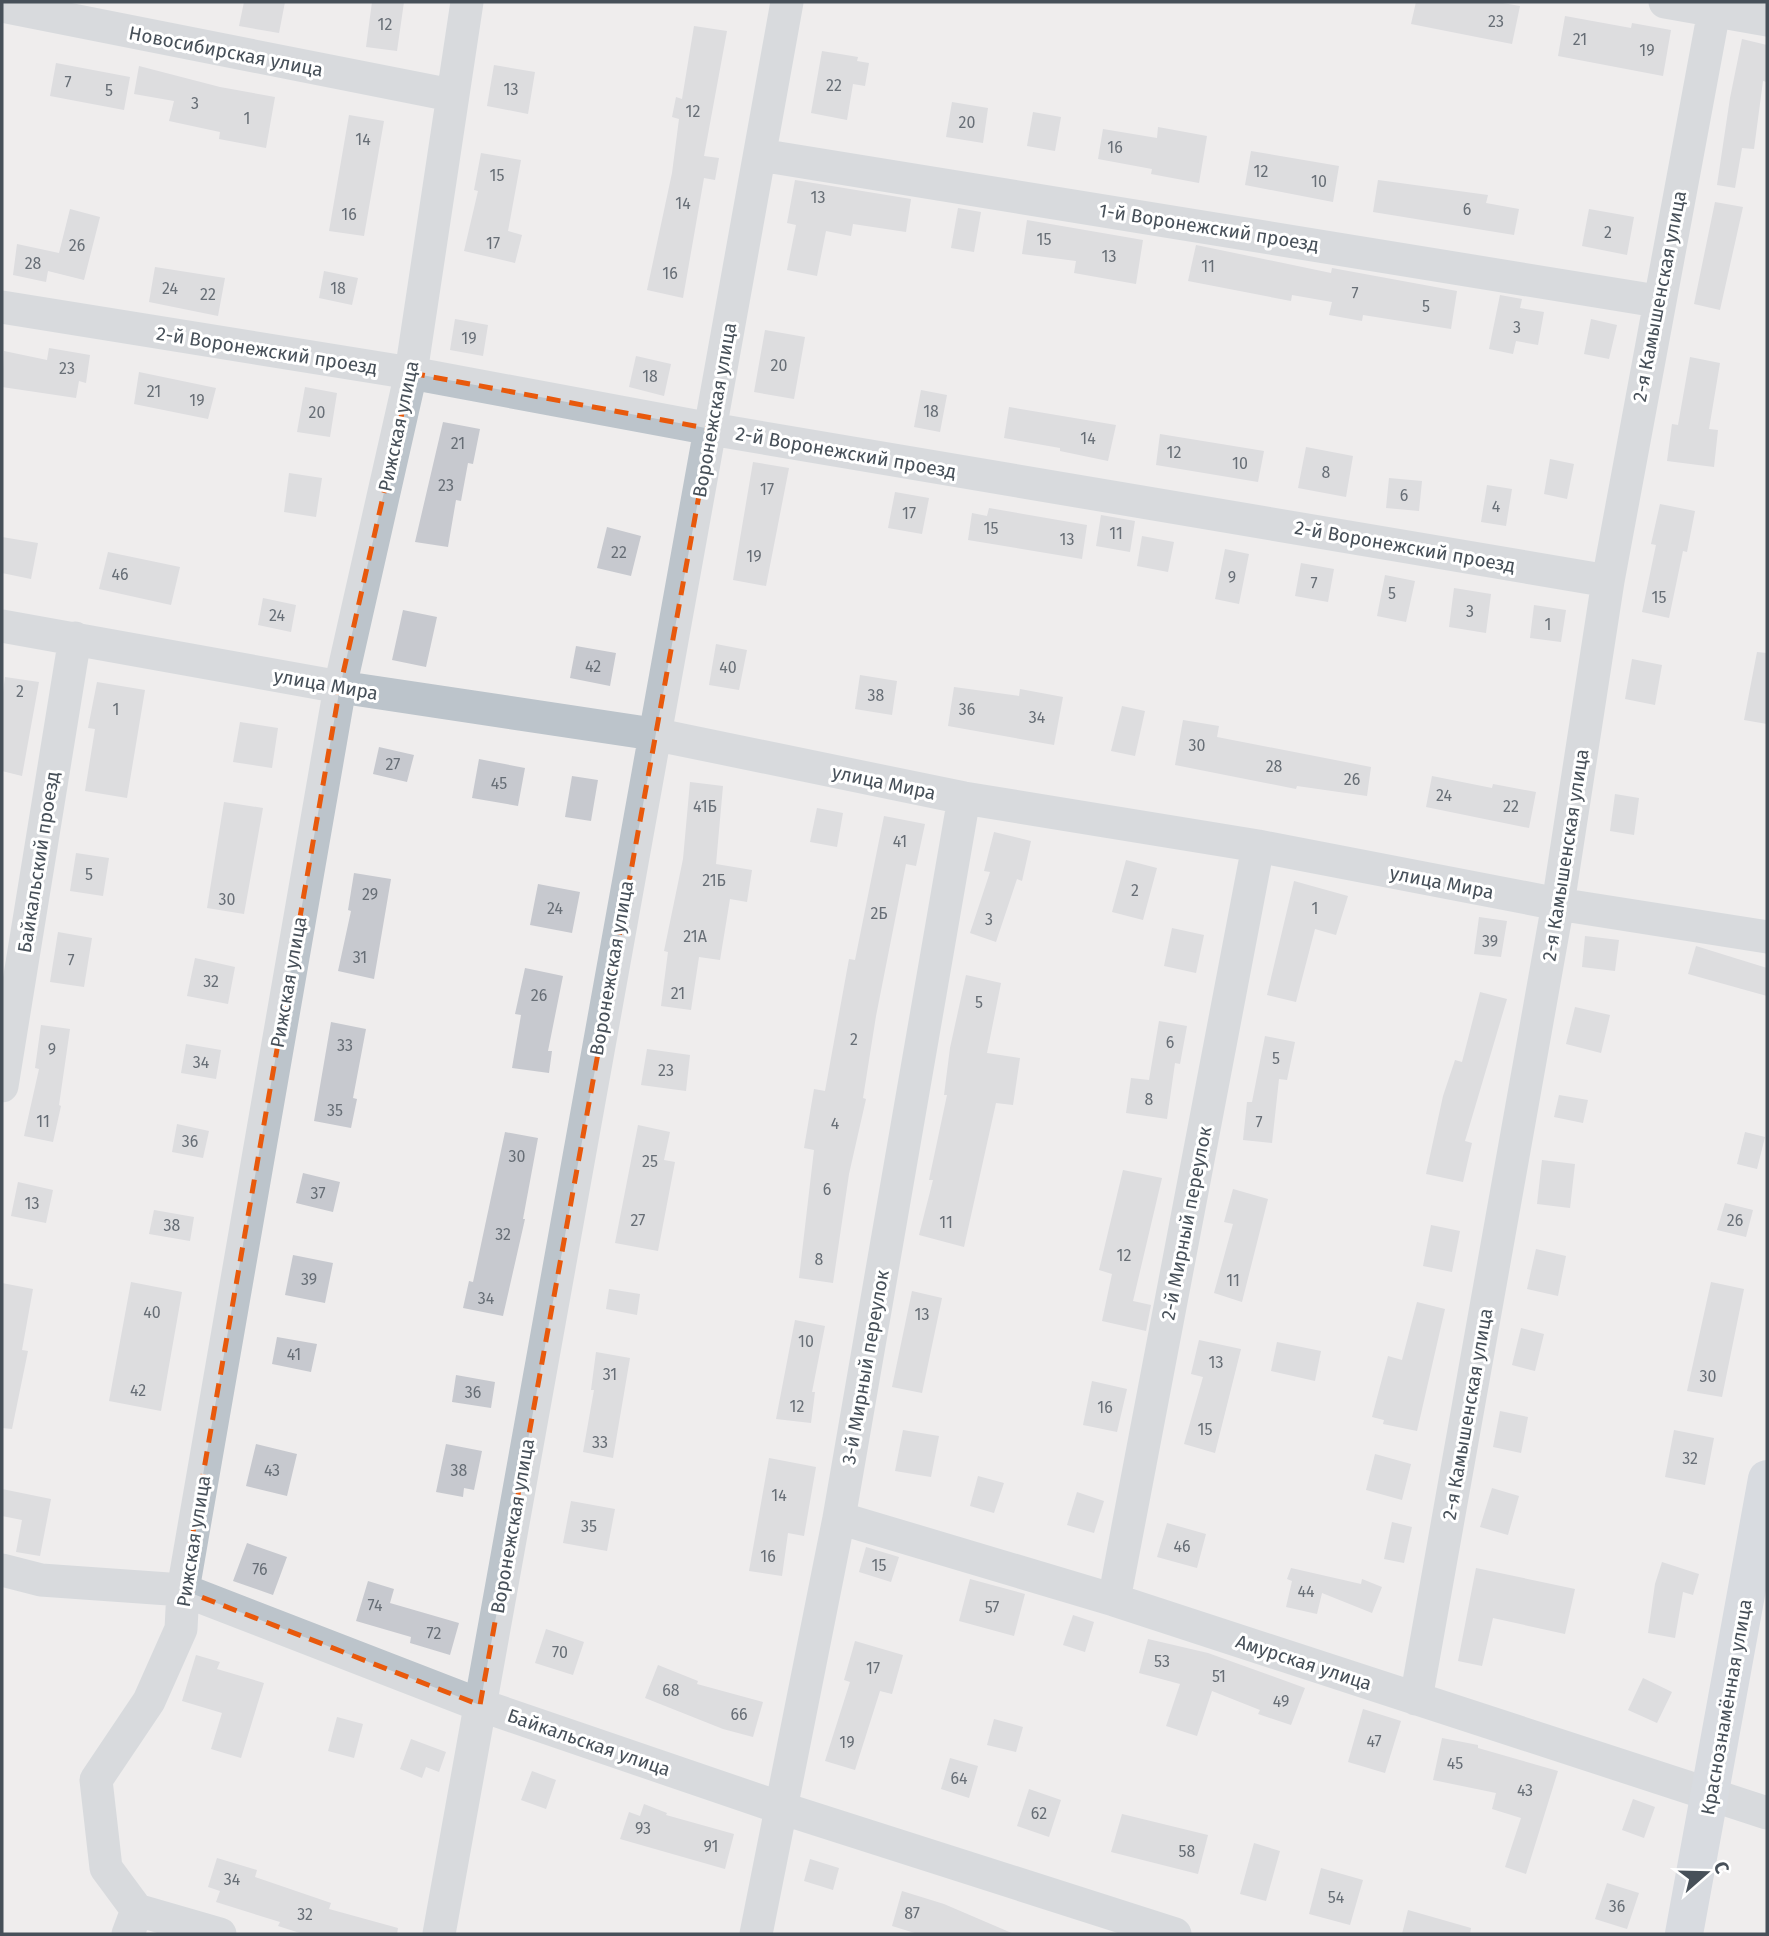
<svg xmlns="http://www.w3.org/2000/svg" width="1769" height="1936" viewBox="0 0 1769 1936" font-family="'Fira Sans',sans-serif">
  <rect width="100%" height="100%" fill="#efeded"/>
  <path fill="#c7c9cf" d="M244 2H285L279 33 239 26Z
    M372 2H404L397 51 366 47Z
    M1416 2H1497L1520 6 1512 44 1411 24Z
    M1565 16 1631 28 1632 23 1671 30 1663 76 1558 56Z
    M694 26 727 31 704 156 719 158 715 180 704 178 683 298 647 290 672 173 679 119 672 117 676 97 682 99Z
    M1742 39 1767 45V82L1763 81 1754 149 1742 148 1735 188 1717 185 1730 98Z
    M822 51 858 57 857 61 869 63 865 86 853 84 847 120 811 113Z
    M56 63 130 77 124 110 50 96Z
    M494 65 535 72 528 114 487 106Z
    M139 66 220 87 275 97 266 148 219 139 220 132 169 121 174 101 134 94Z
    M952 102 988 108 983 143 946 137Z
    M1033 112 1061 117 1055 151 1027 146Z
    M349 115 384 121 364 236 329 231Z
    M1158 127 1207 136 1199 183 1151 174 1152 169 1098 159 1103 129 1157 138Z
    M1251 151 1339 166 1333 202 1245 185Z
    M481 153 521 160 508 231 522 235 515 263 464 251 478 191 474 190Z
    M795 180 911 199 906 232 853 224 851 236 826 231 817 276 787 270 796 225 787 223Z
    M1378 180 1488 195 1486 203 1519 209 1514 235 1373 212Z
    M1715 202 1743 207 1720 310 1694 304Z
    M958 208 981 212 974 252 951 248Z
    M70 209 100 217 84 280 48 271 46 282 13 275 17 244 59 253Z
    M1589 209 1634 217 1627 255 1582 246Z
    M1027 220 1143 240 1136 284 1074 273 1076 261 1022 254Z
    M1196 245 1331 273 1332 268 1457 291 1451 329 1363 315 1362 321 1329 315 1332 302 1292 295 1291 301 1188 281Z
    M155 267 225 278 218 316 149 302Z
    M324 271 358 278 352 305 319 298Z
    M1500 295 1522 299 1520 308 1544 312 1538 345 1516 341 1513 354 1489 349Z
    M455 319 488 325 483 356 450 350Z
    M1591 319 1617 325 1609 359 1584 354Z
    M765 330 805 337 794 399 754 392Z
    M49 348 90 355 86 383 79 381 76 398 2 387 4 351 47 360Z
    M636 356 671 364 664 396 629 387Z
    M1690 357 1720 363 1709 429 1718 430 1714 467 1667 461 1672 424 1678 425Z
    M139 372 216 388 208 419 134 404Z
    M305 387 337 393 330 437 297 432Z
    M921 390 947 395 940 432 914 427Z
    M1009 407 1116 425 1108 461 1060 451V448L1004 438Z
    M443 422 480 429 473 464 468 463 461 501 456 500 448 547 415 542Z
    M1160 434 1264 451 1258 482 1156 465Z
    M1306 447 1353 456 1346 497 1298 488Z
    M1550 459 1574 464 1567 499 1544 494Z
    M753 462 789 468 766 586 733 580Z
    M289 473 322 478 316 517 284 512Z
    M1389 478 1422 481 1419 511 1386 508Z
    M1487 485 1512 489 1506 526 1481 522Z
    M895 492 929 498 922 534 888 528Z
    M1660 504 1695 511 1687 552 1683 551 1669 618 1642 612 1656 545 1651 544Z
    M989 508 1087 525 1082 559 968 540 972 513 987 516Z
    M1101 515 1135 521 1130 552 1096 546Z
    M607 527 641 536 631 576 597 568Z
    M1142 536 1174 542 1168 572 1137 566Z
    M2 537 38 543 31 579 2 573Z
    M1225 549 1249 554 1239 604 1215 599Z
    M108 552 180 567 171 605 99 589Z
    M1301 563 1334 569 1328 602 1295 596Z
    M1385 575 1415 581 1406 622 1377 616Z
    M1454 588 1491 594 1486 633 1449 627Z
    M263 598 296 605 291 632 258 625Z
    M1534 605 1566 610 1561 642 1530 638Z
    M403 610 437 617 426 667 392 660Z
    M716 644 747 650 739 690 709 685Z
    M576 646 616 653 610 686 570 678Z
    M1757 652 1767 653V724L1744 720Z
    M1632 659 1662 665 1655 705 1625 699Z
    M860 675 897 681 892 715 855 709Z
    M5 677 39 682 22 776 2 771V700Z
    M97 682 145 690 127 798 85 791 95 729 88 728Z
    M954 687 1019 696 1020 689 1063 697 1054 745 948 726Z
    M1122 706 1145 711 1135 756 1111 751Z
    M1183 720 1219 726 1217 737 1371 767 1367 796 1297 786 1296 789 1175 765Z
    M240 722 278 728 272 768 233 762Z
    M379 747 414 755 407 782 373 774Z
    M479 759 525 768 518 806 472 798Z
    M572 776 598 780 591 821 565 817Z
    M1432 776 1492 788 1493 784 1536 792 1529 828 1426 807Z
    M690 782 723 786 716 864 752 870 747 902 730 899 720 960 699 957 691 1010 661 1006 668 952 664 951 683 859Z
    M1615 794 1639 798 1634 835 1610 831Z
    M224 802 263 808 244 914 207 908Z
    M817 808 843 813 837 847 810 842Z
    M884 816 925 824 916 866 906 864 876 1016 863 1098 866 1099 849 1174 833 1283 799 1278 814 1150 804 1148 814 1089 825 1091 849 959 855 960Z
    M994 832 1031 841 1022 881 1017 879 996 942 970 933 990 872 984 871Z
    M76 853 109 858 103 896 70 891Z
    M1126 860 1157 868 1143 920 1112 912Z
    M354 873 391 879 374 979 338 971 351 911 348 910Z
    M1294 881 1348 896 1336 935 1315 929 1296 1002 1267 995Z
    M538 884 580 892 572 933 530 925Z
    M1479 917 1507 921 1501 957 1474 954Z
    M1172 928 1204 935 1196 973 1164 966Z
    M58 932 92 938 84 987 50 982Z
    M1585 936 1619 940 1615 971 1582 967Z
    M1696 946 1767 968V996L1688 974Z
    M195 958 235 967 228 1004 187 996Z
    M525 968 563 976 548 1051H552L549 1073 512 1068 521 1015 515 1014Z
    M966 975 1001 983 987 1053 1020 1058 1013 1105 996 1103 964 1247 919 1235 933 1180H929L947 1095H944L950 1048Z
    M1480 992 1507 999 1465 1141 1472 1143 1463 1182 1426 1174 1443 1096 1455 1060 1462 1062Z
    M1575 1007 1610 1015 1601 1053 1566 1044Z
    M1159 1021 1187 1026 1180 1064 1175 1063 1167 1119 1126 1113 1131 1078 1149 1080Z
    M331 1022 366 1029 353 1098 357 1099 351 1128 314 1121Z
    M41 1025 70 1029 59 1105 61 1106 53 1142 24 1136 39 1069 35 1068Z
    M1265 1036 1295 1042 1287 1080 1279 1079 1272 1143 1243 1140 1247 1102H1252Z
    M186 1044 221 1050 216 1079 181 1073Z
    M647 1049 690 1055 686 1091 641 1085Z
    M1559 1095 1588 1100 1583 1123 1554 1117Z
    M177 1124 209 1131 203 1158 172 1152Z
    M638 1125 670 1132 664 1160 675 1162 658 1251 615 1243Z
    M505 1132 538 1138 523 1219H525L503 1316 463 1308 469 1281 473 1282Z
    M1745 1132 1765 1137 1757 1169 1737 1164Z
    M1542 1160 1575 1164 1570 1208 1537 1204Z
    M1123 1170 1162 1178 1133 1301 1151 1305 1146 1331 1102 1321 1112 1274 1099 1270Z
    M303 1173 340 1182 333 1212 296 1203Z
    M18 1182 53 1190 46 1223 11 1216Z
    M1233 1189 1268 1199 1242 1302 1214 1293 1233 1224 1224 1222Z
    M1725 1203 1753 1210 1746 1237 1717 1230Z
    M154 1210 194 1217 190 1241 149 1234Z
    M1431 1225 1460 1231 1452 1272 1423 1266Z
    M1536 1249 1566 1256 1558 1296 1527 1289Z
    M293 1255 333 1263 325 1303 285 1295Z
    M131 1282 182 1292 161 1411 109 1401Z
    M1711 1282 1744 1289 1722 1397 1687 1391Z
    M2 1283 33 1289 22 1350 28 1351 12 1429 2 1428Z
    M609 1289 640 1294 637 1315 606 1309Z
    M912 1291 942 1298 922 1393 892 1387Z
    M1417 1302 1445 1309 1417 1431 1383 1424 1384 1420 1372 1417 1388 1356 1402 1360Z
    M795 1320 825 1326 812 1392H815L811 1423 776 1419Z
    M1521 1328 1544 1334 1535 1371 1512 1365Z
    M277 1337 317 1344 311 1372 272 1364Z
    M1199 1340 1241 1349 1215 1453 1184 1444 1203 1377 1191 1374Z
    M1277 1342 1321 1351 1315 1381 1271 1371Z
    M596 1352 630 1358 613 1458 583 1452 594 1390H591Z
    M456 1375 495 1382 491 1408 452 1402Z
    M1092 1381 1127 1389 1117 1432 1083 1425Z
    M1500 1411 1528 1417 1521 1453 1493 1447Z
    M903 1430 939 1436 931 1477 895 1471Z
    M1674 1430 1714 1438 1705 1485 1665 1477Z
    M256 1444 297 1454 287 1496 246 1486Z
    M446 1444 482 1451 474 1490 464 1488 463 1497 436 1492Z
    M1375 1454 1411 1464 1402 1500 1366 1490Z
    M769 1458 816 1467 804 1536 788 1533 782 1576 749 1571Z
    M978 1476 1004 1483 994 1513 970 1506Z
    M1492 1488 1519 1496 1508 1535 1480 1527Z
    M2 1489 51 1499 40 1556 16 1552 22 1520 2 1516Z
    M1077 1492 1104 1501 1094 1533 1067 1525Z
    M571 1501 615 1509 607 1551 563 1543Z
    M1392 1522 1412 1527 1404 1563 1384 1559Z
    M1167 1523 1206 1534 1197 1568 1157 1557Z
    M247 1543 287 1557 273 1595 233 1581Z
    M866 1547 899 1557 891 1582 859 1572Z
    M1662 1562 1699 1574 1693 1595 1683 1592 1675 1638 1648 1633 1655 1584Z
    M1291 1568 1361 1584 1362 1579 1382 1587 1372 1613 1322 1593 1317 1614 1286 1607 1292 1581 1287 1579Z
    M1476 1568 1575 1589 1565 1634 1493 1618 1482 1666 1458 1661Z
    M970 1579 1025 1594 1014 1636 959 1621Z
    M368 1581 394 1589 390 1603 459 1623 450 1655 410 1643 411 1637 356 1621Z
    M1073 1615 1094 1622 1085 1652 1063 1645Z
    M546 1629 584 1642 573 1675 535 1663Z
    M1148 1639 1208 1653 1305 1688 1291 1725 1258 1714 1260 1710 1212 1691 1197 1736 1166 1726 1180 1684 1139 1673Z
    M855 1641 903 1655 892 1694 880 1691 855 1770 825 1761 850 1682 844 1680Z
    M196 1655 220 1662 217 1669 264 1683 241 1758 211 1749 222 1713 182 1701Z
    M658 1665 698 1681 697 1684 763 1702 753 1737 723 1729 645 1698Z
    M1643 1678 1672 1692 1657 1723 1628 1710Z
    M1363 1709 1401 1721 1385 1773 1348 1762Z
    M337 1717 363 1724 354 1758 328 1751Z
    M994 1719 1023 1727 1016 1752 987 1745Z
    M1442 1738 1478 1745V1748L1558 1771 1526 1874 1505 1867 1521 1818 1492 1809 1496 1793 1433 1780Z
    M411 1739 446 1752 439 1772 426 1767 422 1778 400 1769Z
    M950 1758 978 1766 969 1798 941 1789Z
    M532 1771 556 1780 546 1809 521 1800Z
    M1029 1789 1061 1800 1049 1837 1017 1826Z
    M1633 1799 1655 1807 1644 1838 1622 1830Z
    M644 1804 667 1813 666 1815 734 1834 725 1869 620 1839 629 1812 640 1816Z
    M1122 1814 1208 1835 1198 1874 1111 1852Z
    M1254 1843 1280 1851 1266 1901 1240 1894Z
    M217 1858 257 1870 255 1877 331 1903 329 1909 398 1928 397 1934H303L278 1926 280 1922 216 1902 220 1891 208 1887Z
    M810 1859 839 1868 833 1890 804 1881Z
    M1321 1868 1363 1880 1350 1925 1309 1914Z
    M1607 1883 1639 1893 1627 1929 1595 1919Z
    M902 1891 944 1904 1014 1934H918L892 1926Z
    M1408 1910 1471 1928 1470 1934H1402Z"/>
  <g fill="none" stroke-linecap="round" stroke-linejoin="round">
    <path stroke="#bcc4cb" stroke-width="33" d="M1665 2 1767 20
      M2 6 451 95
      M760 155 1657 301
      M2 307 411 373 711 429 1608 581
      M2 626 340 687 653 734 964 798 1258 846 1558 904 1767 937
      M2 1086 75 638
      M839 1518 1114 1600 1767 1813
      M2 1570 41 1580 183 1590 480 1705 781 1808 1175 1934
      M1114 1600 1258 846
      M1416 1699 1558 904 1608 581 1714 11
      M137 1910 220 1934
      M128 1934 137 1910 106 1868 96 1780 149 1701 181 1629 183 1590 340 687 411 373 467 2
      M439 1934 787 2
      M756 1934 839 1518 964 798"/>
    <path stroke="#bcc5d0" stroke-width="38" d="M1684 1934 1767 1479"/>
  </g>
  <path d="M0 0H1769V1936H0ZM411 373 711 429 480 1705 183 1590 340 687Z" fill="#efeded" fill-opacity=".55" fill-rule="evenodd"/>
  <path fill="none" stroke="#e8590c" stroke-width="5" stroke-dasharray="14 9" stroke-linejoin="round" d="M411 373 711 429 480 1705 183 1590 340 687Z"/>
  <g text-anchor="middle" stroke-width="6" stroke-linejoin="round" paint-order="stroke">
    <g font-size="16" fill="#676e76">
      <text x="1496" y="27">23</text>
      <text x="385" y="30">12</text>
      <text x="1580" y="45">21</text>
      <text x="1647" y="56">19</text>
      <text x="68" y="88">7</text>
      <text x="834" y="91">22</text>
      <text x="511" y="95">13</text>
      <text x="109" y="96">5</text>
      <text x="195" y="109">3</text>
      <text x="693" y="117">12</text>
      <text x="247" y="124">1</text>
      <text x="967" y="128">20</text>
      <text x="363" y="145">14</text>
      <text x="1115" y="153">16</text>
      <text x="1261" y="177">12</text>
      <text x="497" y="181">15</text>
      <text x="1319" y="187">10</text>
      <text x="818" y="203">13</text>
      <text x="683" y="209">14</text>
      <text x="1467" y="215">6</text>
      <text x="349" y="220">16</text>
      <text x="1608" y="238">2</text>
      <text x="1044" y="245">15</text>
      <text x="493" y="249">17</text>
      <text x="77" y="251">26</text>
      <text x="1109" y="262">13</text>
      <text x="33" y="269">28</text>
      <text x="1208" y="272">11</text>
      <text x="670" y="279">16</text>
      <text x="170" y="294">24</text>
      <text x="338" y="294">18</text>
      <text x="1355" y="299">7</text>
      <text x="208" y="300">22</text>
      <text x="1426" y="312">5</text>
      <text x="1517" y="333">3</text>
      <text x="469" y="344">19</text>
      <text x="779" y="371">20</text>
      <text x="67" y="374">23</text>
      <text x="650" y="382">18</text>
      <text x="154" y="397">21</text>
      <text x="197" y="406">19</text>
      <text x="931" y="417">18</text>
      <text x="317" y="418">20</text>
      <text x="1088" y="444">14</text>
      <text x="458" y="449">21</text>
      <text x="1174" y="458">12</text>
      <text x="1240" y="469">10</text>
      <text x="1326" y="478">8</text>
      <text x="446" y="491">23</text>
      <text x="767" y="495">17</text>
      <text x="1404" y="501">6</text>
      <text x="1496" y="512">4</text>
      <text x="909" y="519">17</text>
      <text x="991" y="534">15</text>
      <text x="1116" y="539">11</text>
      <text x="1067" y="545">13</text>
      <text x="619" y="558">22</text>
      <text x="754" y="562">19</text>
      <text x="120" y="580">46</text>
      <text x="1232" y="583">9</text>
      <text x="1314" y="589">7</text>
      <text x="1392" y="599">5</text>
      <text x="1659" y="603">15</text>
      <text x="1470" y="617">3</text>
      <text x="277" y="621">24</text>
      <text x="1548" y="630">1</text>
      <text x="593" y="672">42</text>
      <text x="728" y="673">40</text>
      <text x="20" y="697">2</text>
      <text x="876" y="701">38</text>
      <text x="116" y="715">1</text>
      <text x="967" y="715">36</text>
      <text x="1037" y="723">34</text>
      <text x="1197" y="751">30</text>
      <text x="393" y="770">27</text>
      <text x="1274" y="772">28</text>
      <text x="1352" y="785">26</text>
      <text x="499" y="789">45</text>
      <text x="1444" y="801">24</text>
      <text x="705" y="812">41Б</text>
      <text x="1511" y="812">22</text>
      <text x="900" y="847">41</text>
      <text x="89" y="880">5</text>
      <text x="714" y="886">21Б</text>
      <text x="1135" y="896">2</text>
      <text x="370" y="900">29</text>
      <text x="227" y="905">30</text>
      <text x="555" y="914">24</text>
      <text x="1315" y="914">1</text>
      <text x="879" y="919">2Б</text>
      <text x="989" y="925">3</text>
      <text x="695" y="942">21А</text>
      <text x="1490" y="947">39</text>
      <text x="360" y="963">31</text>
      <text x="71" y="966">7</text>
      <text x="211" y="987">32</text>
      <text x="678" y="999">21</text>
      <text x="539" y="1001">26</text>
      <text x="979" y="1008">5</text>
      <text x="854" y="1045">2</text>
      <text x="1170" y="1048">6</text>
      <text x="345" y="1051">33</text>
      <text x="52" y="1055">9</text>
      <text x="1276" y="1064">5</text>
      <text x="201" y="1068">34</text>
      <text x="666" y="1076">23</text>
      <text x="1149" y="1105">8</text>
      <text x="335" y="1116">35</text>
      <text x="43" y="1127">11</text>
      <text x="1259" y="1128">7</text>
      <text x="835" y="1129">4</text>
      <text x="190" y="1147">36</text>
      <text x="517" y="1162">30</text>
      <text x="650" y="1167">25</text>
      <text x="827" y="1195">6</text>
      <text x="318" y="1199">37</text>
      <text x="32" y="1209">13</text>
      <text x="638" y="1226">27</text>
      <text x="1735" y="1226">26</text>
      <text x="946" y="1228">11</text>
      <text x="172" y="1231">38</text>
      <text x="503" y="1240">32</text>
      <text x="1124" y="1261">12</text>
      <text x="819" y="1265">8</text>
      <text x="309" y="1285">39</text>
      <text x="1233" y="1286">11</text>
      <text x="486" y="1304">34</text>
      <text x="152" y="1318">40</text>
      <text x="922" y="1320">13</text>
      <text x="806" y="1347">10</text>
      <text x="294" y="1360">41</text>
      <text x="1216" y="1368">13</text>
      <text x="610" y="1380">31</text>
      <text x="1708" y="1382">30</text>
      <text x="138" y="1396">42</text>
      <text x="473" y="1398">36</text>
      <text x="797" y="1412">12</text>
      <text x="1105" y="1413">16</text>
      <text x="1205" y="1435">15</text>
      <text x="600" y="1448">33</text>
      <text x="1690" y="1464">32</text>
      <text x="272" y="1476">43</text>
      <text x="459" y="1476">38</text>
      <text x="779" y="1501">14</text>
      <text x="589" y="1532">35</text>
      <text x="1182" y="1552">46</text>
      <text x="768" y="1562">16</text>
      <text x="879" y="1571">15</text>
      <text x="260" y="1575">76</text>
      <text x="1306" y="1597">44</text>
      <text x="375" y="1611">74</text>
      <text x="992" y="1613">57</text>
      <text x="434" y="1639">72</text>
      <text x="560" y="1658">70</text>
      <text x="1162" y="1667">53</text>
      <text x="873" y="1674">17</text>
      <text x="1219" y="1682">51</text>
      <text x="671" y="1696">68</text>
      <text x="1281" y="1707">49</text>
      <text x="739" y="1720">66</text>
      <text x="1374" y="1747">47</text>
      <text x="847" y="1748">19</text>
      <text x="1455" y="1769">45</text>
      <text x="959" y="1784">64</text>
      <text x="1525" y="1796">43</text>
      <text x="1039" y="1819">62</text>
      <text x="643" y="1834">93</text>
      <text x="711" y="1852">91</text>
      <text x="1187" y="1857">58</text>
      <text x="232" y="1885">34</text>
      <text x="1336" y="1903">54</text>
      <text x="1617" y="1912">36</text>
      <text x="912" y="1919">87</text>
      <text x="305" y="1920">32</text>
    </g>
    <g font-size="19" fill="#475059" stroke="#fff">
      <text transform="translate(226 51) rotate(11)" y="7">Новосибирская улица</text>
      <text transform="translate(1209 227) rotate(9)" y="7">1-й Воронежский проезд</text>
      <text transform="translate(1659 296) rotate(-79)" y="7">2-я Камышенская улица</text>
      <text transform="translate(267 350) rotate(9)" y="7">2-й Воронежский проезд</text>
      <text transform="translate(714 410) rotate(-80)" y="7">Воронежская улица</text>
      <text transform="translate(398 426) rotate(-78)" y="7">Рижская улица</text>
      <text transform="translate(846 452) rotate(10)" y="7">2-й Воронежский проезд</text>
      <text transform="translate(1405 546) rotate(10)" y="7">2-й Воронежский проезд</text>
      <text transform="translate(326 684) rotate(10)" y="7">улица Мира</text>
      <text transform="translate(884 782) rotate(12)" y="7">улица Мира</text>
      <text transform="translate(1565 855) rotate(-81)" y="7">2-я Камышенская улица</text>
      <text transform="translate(38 862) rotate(-81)" y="7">Байкальский проезд</text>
      <text transform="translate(1442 882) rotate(11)" y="7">улица Мира</text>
      <text transform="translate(611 968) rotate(-80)" y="7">Воронежская улица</text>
      <text transform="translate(288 982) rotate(-80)" y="7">Рижская улица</text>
      <text transform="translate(1186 1223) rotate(-79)" y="7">2-й Мирный переулок</text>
      <text transform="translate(865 1367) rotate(-80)" y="7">3-й Мирный переулок</text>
      <text transform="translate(1467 1414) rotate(-80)" y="7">2-я Камышенская улица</text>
      <text transform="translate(512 1526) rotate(-80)" y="7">Воронежская улица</text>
      <text transform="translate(193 1541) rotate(-81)" y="7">Рижская улица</text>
      <text transform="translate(1304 1662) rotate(18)" y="7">Амурская улица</text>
      <text transform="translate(1726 1707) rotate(-80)" y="7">Краснознамённая улица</text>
      <text transform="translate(589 1742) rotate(19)" y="7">Байкальская улица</text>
    </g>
  </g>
  <rect width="1769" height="1936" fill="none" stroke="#475059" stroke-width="7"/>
  <g transform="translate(1706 1873) rotate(70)" stroke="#ffffff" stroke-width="5" paint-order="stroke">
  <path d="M0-5L12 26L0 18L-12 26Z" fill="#475059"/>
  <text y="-10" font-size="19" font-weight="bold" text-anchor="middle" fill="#475059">С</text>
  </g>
</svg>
